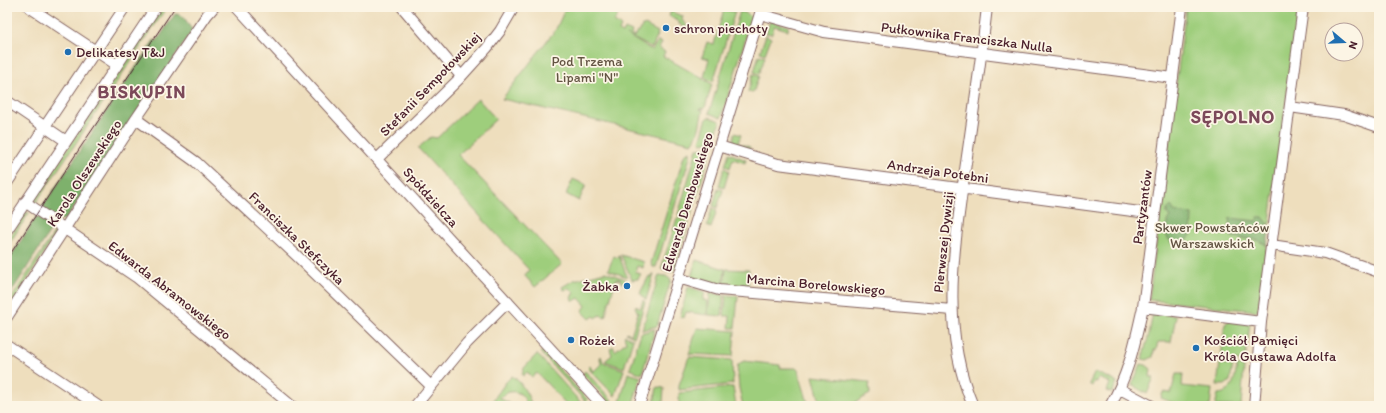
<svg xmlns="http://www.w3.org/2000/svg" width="1386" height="413" viewBox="0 0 1386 413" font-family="Itim,sans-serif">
  <rect width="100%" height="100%" fill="#fcf5e5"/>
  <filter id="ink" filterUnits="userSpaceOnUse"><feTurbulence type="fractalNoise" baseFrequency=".025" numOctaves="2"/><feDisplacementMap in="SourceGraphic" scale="8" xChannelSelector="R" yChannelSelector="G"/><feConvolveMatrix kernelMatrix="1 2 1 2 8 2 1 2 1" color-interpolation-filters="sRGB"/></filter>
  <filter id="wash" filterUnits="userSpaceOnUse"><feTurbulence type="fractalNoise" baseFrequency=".012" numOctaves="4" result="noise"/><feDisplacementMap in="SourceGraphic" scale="16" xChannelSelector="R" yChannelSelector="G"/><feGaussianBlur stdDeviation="0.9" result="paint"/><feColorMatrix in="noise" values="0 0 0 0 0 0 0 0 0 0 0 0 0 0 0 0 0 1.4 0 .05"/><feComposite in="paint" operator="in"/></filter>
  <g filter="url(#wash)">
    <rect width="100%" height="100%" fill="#eedebd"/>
    <path fill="#9ece7c" stroke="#747654" d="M164 7H167L35 204 34 199 150 24Z
      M566 7H619L617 9 620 11 614 22 621 26 619 31 623 33 625 29 632 32 631 35 634 37 637 32 639 33 642 26H644L645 25 658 32 657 34 658 35 652 48 627 35 652 50 658 41 662 43 659 48 665 52 663 56 712 84 705 108 699 109 703 110C700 120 700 134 692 143L502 99 556 29Z
      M1186 7H1299L1258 311 1149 300Z
      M724 9 735 12 713 82 704 77 709 59 702 57 707 42 714 44Z
      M671 10 674 13 683 16 682 20 688 27V28L691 29V31L679 24V22L669 16Z
      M740 11 748 14 752 18 721 118 709 113Z
      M770 21 788 26V30L774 26 772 34 766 33Z
      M766 35 771 38 765 54 760 52Z
      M759 55 765 57 759 74 754 72Z
      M753 74 759 76 753 93 748 92Z
      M478 99 496 119 458 155 562 264 535 287 525 276V275L529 270 418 148 431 137 437 138Z
      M709 117 720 121V122L713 141 701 143 700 141 707 118Z
      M735 133 741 135 738 143 750 147 749 151 732 145Z
      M712 147 690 218 678 215 697 149Z
      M690 151V157L656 267H653L651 263 684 156 686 153Z
      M729 153 746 160 745 163 733 159 730 168 725 166Z
      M724 168 729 171 724 188 719 186Z
      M573 179 586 185 579 201 566 194Z
      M718 188 723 190 717 208 713 206Z
      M712 208 717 210 711 228 707 226Z
      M26 212 29 213 7 247V242Z
      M677 218 689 222 674 271 670 272 661 269Z
      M56 230 57 232 7 313V305Z
      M619 255 627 277 608 270 614 256 618 258Z
      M621 255 644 262 643 268 637 266 635 272 641 274 638 279 632 280Z
      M696 260 725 269 723 286 691 277Z
      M726 269 749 270 748 288 724 286Z
      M605 272 625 279 627 281 626 284 621 282V280L616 279 605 317 600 315 596 318 594 316 590 319 582 311 586 306 579 298 574 301 571 298 574 292 569 288 564 290 562 287 574 280Z
      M654 274 646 300 640 293 649 276 651 277 652 275Z
      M659 275 666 276 671 280 657 326 642 330Z
      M688 287 705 292 703 300 708 301 707 315 686 312 684 318 680 317Z
      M710 293 724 295 722 316 708 315Z
      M726 295 738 296 735 328H729L730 316H724Z
      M643 300 645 302 634 337 626 333 627 332 631 335 638 313 635 307 636 305 640 309Z
      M1153 313 1176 316 1171 342H1158L1156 350H1154L1153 357 1147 360 1142 359 1149 334Z
      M1230 320 1250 323 1245 362 1221 358 1225 324Z
      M697 328 735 331 733 356 689 354Z
      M655 329 642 374 630 369 641 333Z
      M625 335 633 339 624 368 605 361 612 355 610 349 613 346 615 351 626 342 624 336Z
      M543 351 588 400 586 402 540 352Z
      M537 354 583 405 582 406H568L537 373 532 377 527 372 523 376 522 375 524 368Z
      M601 356 603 362 624 370 615 396 588 368 590 366 593 372 601 364 600 358Z
      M689 357 732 360 733 384 679 390V385Z
      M744 361 780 365V368H796L798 370 809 406H743L739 388 737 366 740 363Z
      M1220 363 1233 365 1230 381 1225 385H1217Z
      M1141 364 1146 365 1151 369 1150 377H1154L1147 394 1132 385Z
      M1237 365 1244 367 1241 406H1215L1218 394C1233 393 1235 378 1237 365Z
      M585 371 612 400 609 402 583 374Z
      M1095 372 1117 382 1112 393 1107 391 1110 383 1099 378 1097 382 1094 381 1092 386 1089 384Z
      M628 373 641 377 632 406H624L620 402Z
      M1176 374H1183L1182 386 1212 389 1210 406H1181L1161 398 1163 392 1171 393Z
      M512 376C521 381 529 396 532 406H526C526 391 509 387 500 398L514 406H489L506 382Z
      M813 376 869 382 870 394 849 406H821Z
      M657 387 664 388 663 403 654 404Z
      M733 387 736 406H679V393Z"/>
    <path fill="#7eb16c" stroke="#64684c" d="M175 14C187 14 186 25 193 30L66 219C57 222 48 214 41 209L154 40 157 41Z
      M1171 206 1175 212 1192 214 1191 235 1187 240 1175 242 1172 244 1166 235 1165 228 1167 226V221L1170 216 1167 214V210Z
      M37 216 53 227 7 299V262Z
      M1258 217H1263L1270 226 1267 245 1256 240 1232 237 1228 232 1230 218 1257 221Z"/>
  </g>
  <g filter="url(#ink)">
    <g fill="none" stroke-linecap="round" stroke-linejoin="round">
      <g stroke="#83625e" stroke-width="12">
        <path id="minor" d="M29 7 117 65
          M237 7 603 406
          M402 7 461 76
          M760 14 824 32 1173 78
          M7 101 66 141
          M1290 107 1344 115 1379 127
          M136 119 196 162 297 256 431 386
          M719 146 778 164 1155 214
          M377 159 459 79 487 48 500 31 514 7
          M7 183 125 7
          M25 202 136 277 292 406
          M7 230 156 7
          M1271 245 1325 253 1379 272
          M678 278 719 290 952 310
          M1143 307 1261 322
          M7 317 136 119 207 15 214 7
          M7 345 98 406
          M1120 389 1152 406
          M415 406 467 343 508 302
          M639 406 762 7
          M973 406C940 328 954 251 965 170 973 115 981 61 987 7
          M1110 406C1129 374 1135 342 1143 307L1182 7
          M1254 406 1261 322 1303 7"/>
      </g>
      <use href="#minor" stroke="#fff" stroke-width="10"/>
      <path stroke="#4a1f2b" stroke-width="1" d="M7 259 80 148 175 7"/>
    </g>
  </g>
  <g fill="#1f6fb2" stroke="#fcf5e5" stroke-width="1.5">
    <circle cx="666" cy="28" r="4"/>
    <circle cx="68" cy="52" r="4"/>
    <circle cx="627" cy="286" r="4"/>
    <circle cx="571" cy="340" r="4"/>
    <circle cx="1196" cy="348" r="4"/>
  </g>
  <g text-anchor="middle" stroke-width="3.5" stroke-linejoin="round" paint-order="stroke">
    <g font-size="14" fill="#4a1f2b" stroke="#fcf5e5" text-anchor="start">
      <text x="674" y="33">schron piechoty</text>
      <text x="76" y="57">Delikatesy T&amp;J</text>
      <text x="619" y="291" text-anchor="end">Żabka</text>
      <text x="579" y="345">Rożek</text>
      <text x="1204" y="345">Kościół Pamięci<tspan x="1204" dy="16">Króla Gustawa Adolfa</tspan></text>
    </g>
    <g font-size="14" fill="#4a1f2b" stroke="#fcf5e5">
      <text transform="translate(967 37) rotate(7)" y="5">Pułkownika Franciszka Nulla</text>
      <text transform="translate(430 84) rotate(-46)" y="5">Stefanii Sempołowskiej</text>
      <text transform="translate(938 171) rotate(8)" y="5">Andrzeja Potebni</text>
      <text transform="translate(84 173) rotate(-57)" y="5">Karola Olszewskiego</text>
      <text transform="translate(431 197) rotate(48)" y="5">Spółdzielcza</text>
      <text transform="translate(687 202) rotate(-73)" y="5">Edwarda Dembowskiego</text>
      <text transform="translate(1142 207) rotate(-82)" y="5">Partyzantów</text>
      <text transform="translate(297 238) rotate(44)" y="5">Franciszka Stefczyka</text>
      <text transform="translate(943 242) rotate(-84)" y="5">Pierwszej Dywizji</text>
      <text transform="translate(816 284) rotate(5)" y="5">Marcina Borelowskiego</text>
      <text transform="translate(170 290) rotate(38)" y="5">Edwarda Abramowskiego</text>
    </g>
    <g font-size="14" fill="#635443" stroke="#fcf5e5">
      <text x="587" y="66">Pod Trzema<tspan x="587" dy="16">Lipami "N"</tspan></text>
      <text x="1212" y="232">Skwer Powstańców<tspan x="1212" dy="16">Warszawskich</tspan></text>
    </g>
    <g font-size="18" font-weight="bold" letter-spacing="1" fill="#7c495a" stroke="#fcf5e5">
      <text x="142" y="98">BISKUPIN</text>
      <text x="1233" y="123">SĘPOLNO</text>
    </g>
  </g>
  <rect width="1386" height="413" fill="none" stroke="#fcf5e5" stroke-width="24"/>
  <g transform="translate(1344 42) rotate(109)"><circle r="19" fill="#fcf5e5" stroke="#b59f9b"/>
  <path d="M0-3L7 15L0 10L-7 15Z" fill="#1f6fb2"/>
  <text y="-6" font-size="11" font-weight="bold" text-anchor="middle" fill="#4a1f2b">N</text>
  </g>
</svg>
